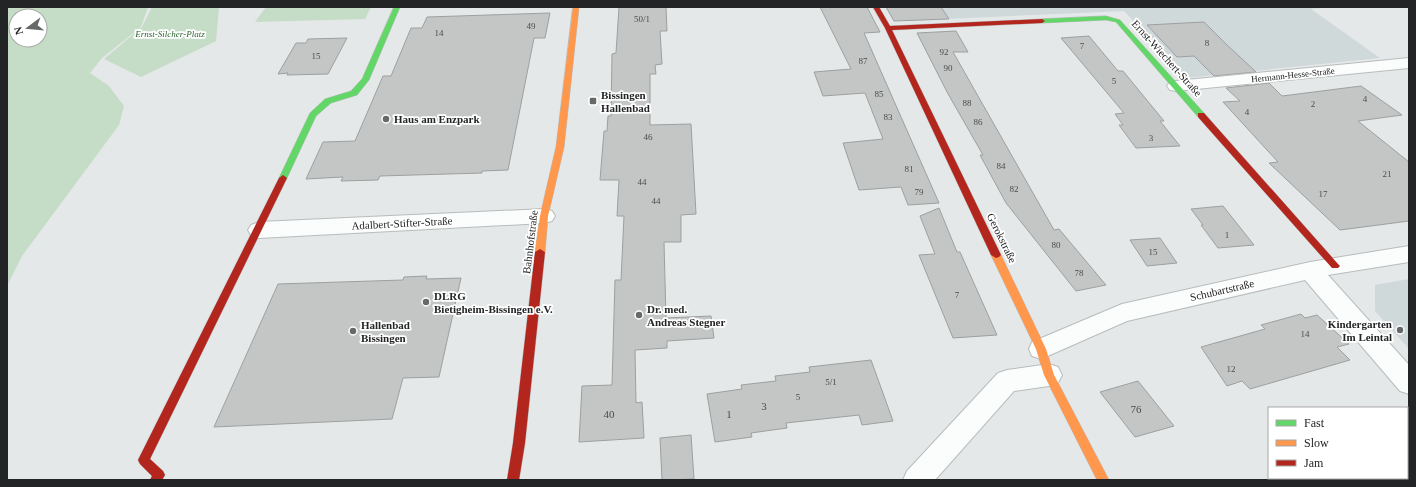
<svg xmlns="http://www.w3.org/2000/svg" width="1416" height="487" viewBox="0 0 1416 487" font-family="'Times New Roman',serif">
  <rect width="100%" height="100%" fill="#e4e8e8"/>
  <path fill="#d0d9da" d="M886 7H1333L1311 9 1380 58 1186 78 1124 11 902 21 890 15Z
    M1409 279V349L1375 311V285Z"/>
  <path fill="#c5dcc6" fill-rule="evenodd" d="M7 7H148L141 27 102 58 90 73 109 86 124 106 119 125 22 256 7 286ZM16 16H40V40H16Z
    M152 7H219L216 41 141 77 104 59 142 27Z
    M266 7H371L365 19 255 22Z"/>
  <path fill="#c4c6c6" stroke="#9da09f" d="M619 7H666L667 31H660L662 64 655 65 656 74H650V125L691 124 696 214 681 215V242H664L666 318 711 316 714 338 667 341V348L635 350 636 403 642 402 644 438 579 442 582 386 612 385 615 280H621L624 216H617L619 180H600L604 131H607L608 116H611L612 54 616 53Z
    M820 7H867L880 32 864 33 939 203 908 205 901 187 859 190 843 143 883 139 865 93 823 96 814 72 851 69Z
    M886 7H941L949 19 894 21Z
    M550 13 545 38H534L508 170 482 171V173L380 176 378 180 341 181 343 177 306 179 323 142 355 141 383 76H391L411 28H422L427 17Z
    M1204 22 1226 44 1256 72 1214 76 1194 56 1177 57 1147 25Z
    M956 31 968 52H953L1054 230 1059 229 1106 285 1076 291 1006 203 980 155H983L947 92 917 33Z
    M1089 36 1118 71H1123L1164 121H1160L1180 146 1136 148 1119 125H1123L1115 114 1124 113 1061 38Z
    M347 38 328 74 287 75 288 73 278 74 296 43H306L308 39Z
    M1269 83 1282 96 1361 86 1402 115 1358 121 1409 162V221L1340 230 1269 163 1278 162 1223 102 1240 101 1226 88Z
    M1223 206 1254 245 1218 248 1201 225H1203L1191 209Z
    M939 208 957 252H960L997 335 953 338 919 255 935 254 920 216Z
    M1160 238 1177 263 1147 266 1130 240Z
    M427 276 426 279 461 278 439 377 403 378 392 419 214 427 278 284 403 280 404 277Z
    M1301 314 1305 318 1317 315 1349 344 1337 347 1350 360 1250 389 1242 381 1227 386 1201 347 1265 329 1261 325Z
    M871 360 893 421 862 425 859 415 786 423 787 428 751 433 752 437 715 442 707 394 742 389 741 385 776 381 775 376 810 372 809 367Z
    M1138 381 1174 426 1135 437 1100 392Z
    M691 435 694 479 662 480 660 438Z"/>
  <g fill="none" stroke-linecap="round" stroke-linejoin="round">
    <g stroke="#b9bcbc" stroke-width="2">
      <path id="street" d="M1409 58V68L1176 91 1170 90 1167 86 1170 82 1176 81Z
        M544 209 552 211 555 216 552 221 544 223 259 238 251 235 248 230 251 225 259 222Z
        M1409 246V262L1328 275 1409 365V394L1400 391 1305 280 1127 321 1041 359 1032 356 1029 349 1032 342 1122 304 1310 262Z
        M1049 364 1058 367 1062 375 1058 383 1049 386 1014 391 935 480H903L907 471 998 373 1007 370Z"/>
    </g>
    <g stroke="#b9bcbc" stroke-width="1">
      <path id="fast" d="M394 7H400L369 80 357 95 331 103 316 116 287 178 286 180H280L279 178 310 113 325 99 351 91 362 79Z
        M1106 16 1120 20 1204 113V117H1198L1116 22 1106 20 1042 23 1039 21 1042 19Z"/>
    </g>
    <g stroke="#b9bcbc" stroke-width="1">
      <path id="slow" d="M573 7H579L564 147 548 216 545 252 540 255 535 252 540 216 556 147Z
        M996 252 1001 255 1046 349 1054 375 1109 480H1097L1044 375 1036 349 991 255Z"/>
    </g>
    <g stroke="#b9bcbc" stroke-width="1">
      <path id="jam" d="M873 7H879L890 26 1042 19 1045 21 1042 23 892 30 1001 255 999 257 996 258 991 255 885 28Z
        M1198 113H1204L1338 264 1340 266 1338 268H1332L1198 117Z
        M283 175 287 178 150 459 163 471 165 475 162 480H150L152 476 140 464 138 460 279 178Z
        M540 249 545 252 525 443 519 480H507L513 443 535 252Z"/>
    </g>
    <use href="#street" fill="#fbfcfc" fill-rule="evenodd"/>
    <use href="#fast" fill="#63d668" fill-rule="evenodd"/>
    <use href="#slow" fill="#ff974d" fill-rule="evenodd"/>
    <use href="#jam" fill="#b3261e" fill-rule="evenodd"/>
  </g>
  <g fill="#676969" stroke="#fff" stroke-width="1.5">
    <rect x="589" y="97" width="8" height="8" rx="2"/>
    <circle cx="386" cy="119" r="4"/>
    <circle cx="426" cy="302" r="4"/>
    <circle cx="639" cy="315" r="4"/>
    <circle cx="1400" cy="330" r="4"/>
    <circle cx="353" cy="331" r="4"/>
  </g>
  <g text-anchor="middle" stroke-width="3.5" stroke-linejoin="round" paint-order="stroke">
    <g font-size="9" fill="#4b4c4d">
      <text x="642" y="22">50/1</text>
      <text x="531" y="29">49</text>
      <text x="439" y="36">14</text>
      <text x="1207" y="46">8</text>
      <text x="1082" y="49">7</text>
      <text x="944" y="55">92</text>
      <text x="316" y="59">15</text>
      <text x="863" y="64">87</text>
      <text x="948" y="71">90</text>
      <text x="1114" y="84">5</text>
      <text x="879" y="97">85</text>
      <text x="1365" y="102">4</text>
      <text x="967" y="106">88</text>
      <text x="1313" y="107">2</text>
      <text x="1247" y="115">4</text>
      <text x="888" y="120">83</text>
      <text x="978" y="125">86</text>
      <text x="648" y="140">46</text>
      <text x="1151" y="141">3</text>
      <text x="1001" y="169">84</text>
      <text x="909" y="172">81</text>
      <text x="1387" y="177">21</text>
      <text x="642" y="185">44</text>
      <text x="1014" y="192">82</text>
      <text x="919" y="195">79</text>
      <text x="1323" y="197">17</text>
      <text x="656" y="204">44</text>
      <text x="1227" y="238">1</text>
      <text x="1056" y="248">80</text>
      <text x="1153" y="255">15</text>
      <text x="1079" y="276">78</text>
      <text x="957" y="298">7</text>
      <text x="1305" y="337">14</text>
      <text x="1231" y="372">12</text>
      <text x="831" y="385">5/1</text>
      <text x="798" y="400">5</text>
    </g>
    <g font-size="9" font-style="italic" fill="#2e6531" stroke="#fff">
      <text x="170" y="37">Ernst-Silcher-Platz</text>
    </g>
    <g font-size="9" fill="#232425" stroke="#fff">
      <text transform="translate(1293 75) rotate(-6)" y="3">Hermann-Hesse-Straße</text>
    </g>
    <g font-size="11" fill="#232425" stroke="#fff">
      <text transform="translate(1167 58) rotate(48)" y="4">Ernst-Wiechert-Straße</text>
      <text transform="translate(402 223) rotate(-3)" y="4">Adalbert-Stifter-Straße</text>
      <text transform="translate(1002 238) rotate(64)" y="4">Gerokstraße</text>
      <text transform="translate(530 242) rotate(-83)" y="4">Bahnhofstraße</text>
      <text transform="translate(1222 290) rotate(-13)" y="4">Schubartstraße</text>
    </g>
    <g font-size="11" font-weight="bold" fill="#232425" stroke="#fff" text-anchor="start">
      <text x="601" y="99">Bissingen<tspan x="601" dy="13">Hallenbad</tspan></text>
      <text x="394" y="123">Haus am Enzpark</text>
      <text x="434" y="300">DLRG<tspan x="434" dy="13">Bietigheim-Bissingen e.V.</tspan></text>
      <text x="647" y="313">Dr. med.<tspan x="647" dy="13">Andreas Stegner</tspan></text>
      <text x="1392" y="328" text-anchor="end">Kindergarten<tspan x="1392" dy="13">Im Leintal</tspan></text>
      <text x="361" y="329">Hallenbad<tspan x="361" dy="13">Bissingen</tspan></text>
    </g>
    <g font-size="11" fill="#4b4c4d">
      <text x="764" y="410">3</text>
      <text x="1136" y="413">76</text>
      <text x="609" y="418">40</text>
      <text x="729" y="418">1</text>
    </g>
  </g>
  <rect width="1416" height="487" fill="none" stroke="#232425" stroke-width="16"/>
  <rect x="1268" y="407" width="140" height="72" fill="#ffffff" stroke="#a7a7a8"/>
  <rect x="1276" y="420" width="20" height="6" fill="#63d668" stroke="#a7a7a8"/>
  <text x="1304" y="427" font-size="12" fill="#232425">Fast</text>
  <rect x="1276" y="440" width="20" height="6" fill="#ff974d" stroke="#a7a7a8"/>
  <text x="1304" y="447" font-size="12" fill="#232425">Slow</text>
  <rect x="1276" y="460" width="20" height="6" fill="#b3261e" stroke="#a7a7a8"/>
  <text x="1304" y="467" font-size="12" fill="#232425">Jam</text>
  <g transform="translate(28 28) rotate(254)"><circle r="19" fill="#ffffff" stroke="#a7a7a8"/>
  <path d="M0-3L7 15L0 10L-7 15Z" fill="#676969"/>
  <text y="-6" font-size="11" font-weight="bold" text-anchor="middle" fill="#232425">N</text>
  </g>
</svg>
